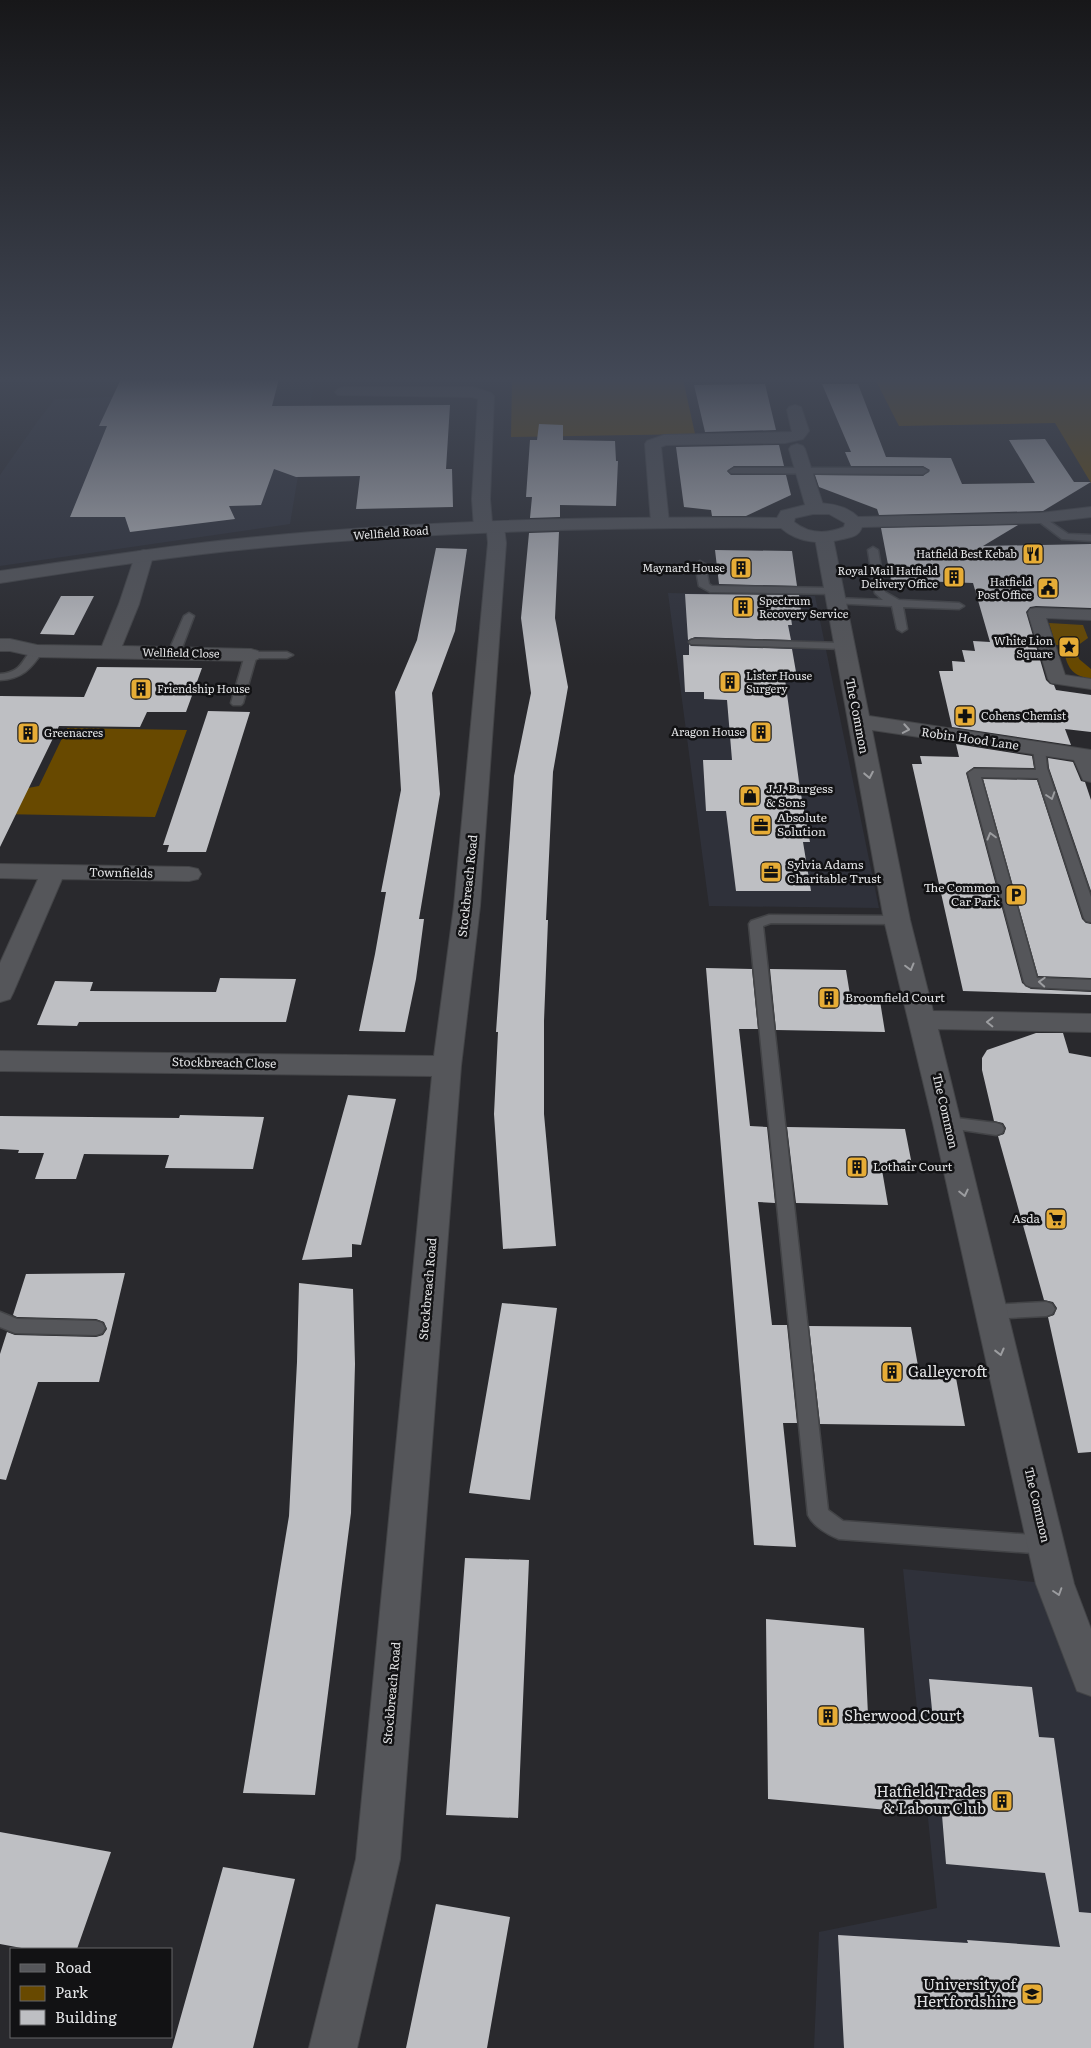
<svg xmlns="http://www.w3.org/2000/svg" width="1091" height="2048" viewBox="0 0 1091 2048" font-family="Literata,serif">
  <rect width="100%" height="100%" fill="#29292d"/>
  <path fill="#2f313a" d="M196 379H285V381H314L290 524 0 566V475L37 422 55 399 189 394Z
    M668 593 815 596 879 908 709 906Z
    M903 1569 1055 1584 1091 1677V2048H814L819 1932 937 1908Z"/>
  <path fill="#684900" d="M512 379H683L695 434 511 437Z
    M875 379H1091V483L1055 423 899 426Z
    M1049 623 1083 625 1088 638 1077 646 1056 645Z
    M1063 649H1076L1079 659 1091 669V679C1070 675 1068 667 1063 649Z
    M67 728 187 730 155 817 0 814V793L39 786Z"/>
  <path fill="#bebfc3" d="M121 379H279L272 406 450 405 446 469H452L453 507 356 509 360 476 296 477 274 469 261 505 229 506 235 519 130 532 125 517H70L107 426H99Z
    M765 384 776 430 705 432 694 385Z
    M822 384H858L886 457 951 458 962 484 1035 483 1009 440 1045 439 1074 482H1091L1043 511 879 515 877 509 819 487 815 475 923 476 930 470 923 466H851L845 452H851Z
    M539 424 563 425V440L615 441 616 461H618L616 506 560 505V517L530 518 532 497H526L530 440H537Z
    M779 445 784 466H734L727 471 731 475H786L791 495 746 516H712L711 510 684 507 676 447Z
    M1018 525 983 546 1091 544V608L1036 606 1030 607 1026 612 1046 680 1050 684 1054 685 1056 690 1091 695V732L1065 729 1071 745 952 727 939 671H953L952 661 965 662 962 650 975 651 973 641 990 642 973 583 891 580 881 528Z
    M559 532 555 618 568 687 553 772 546 920H548L544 1021V1114L556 1246 503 1249 494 1114 498 1032H496L514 776 531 693 521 618 529 533Z
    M436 548 467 549 455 631 432 693 440 794 419 919H424L416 979 405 1032 359 1031 375 954 386 892H381L401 790 395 692 417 640Z
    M715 550 792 551 797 586 719 584Z
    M685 594 799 595 802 618H791L792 625H788L791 640 695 637 688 640Z
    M61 596H94L74 635 40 634Z
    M689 644 691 646 792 649 796 672H784L800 789 810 842H803L811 891H736L726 811H706L703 760H732L727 700 704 699V692H685L683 655H689Z
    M97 667 202 668 186 712H147L140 727 59 726 0 847V696L84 697Z
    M208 711 250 712 206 852H167L169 845H163Z
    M956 744 1032 756 1034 768 974 767 966 773 1022 983 1031 989 1091 992V995L963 991 912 764H922L920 756 959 757Z
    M1048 758 1073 762 1081 781 1085 782 1091 800V891L1049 768Z
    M983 779 1037 780 1082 919 1086 923 1091 924V978L1038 976Z
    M706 968 752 969 758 1029H739L750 1126 767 1127 775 1203 758 1202 772 1325H787L797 1423H783L796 1547 754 1545Z
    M770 969 846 970 851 1001H880L885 1032 776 1030Z
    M220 978 296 979 286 1022H79L77 1026 37 1025 55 981 93 982 90 991 216 992Z
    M1036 1033H1063L1069 1053 1091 1057V1452L1078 1453 1048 1317 1054 1315 1057 1308 1053 1302 1044 1300 998 1136 1004 1134 1006 1128 1003 1123 994 1121 982 1070V1058L987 1050Z
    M348 1095 396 1099 361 1245 352 1244V1257L302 1260Z
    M180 1115 264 1117 253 1169 165 1168 169 1155 84 1154 76 1179H35L44 1153H18L19 1150 0 1149V1116L179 1118Z
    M787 1127 905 1129 912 1165 881 1164 888 1205 796 1203Z
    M125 1273 99 1382H38L6 1480 0 1479V1354L7 1332 15 1335 96 1337 103 1335 107 1329 104 1322 96 1319 17 1317 13 1315 26 1274Z
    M299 1283 353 1289 355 1364 351 1513 315 1795 243 1793 289 1516 297 1362Z
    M502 1303 557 1308 530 1500 469 1493Z
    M809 1326 911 1327 920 1377 956 1378 965 1426 820 1424Z
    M465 1558 529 1560 518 1818 446 1815Z
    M766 1619 864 1628 868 1715 933 1720 929 1679 1032 1687 1039 1737 1054 1738 1079 1912 1091 1913V2048H844L838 1935 968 1943 967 1940 1060 1947 1045 1873 946 1864 942 1815 768 1799Z
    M0 1832 111 1852 77 1949H27L0 1944Z
    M223 1867 295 1879 253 2048H172Z
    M436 1904 510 1917 487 2048H406Z"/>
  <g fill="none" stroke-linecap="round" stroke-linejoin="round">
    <g stroke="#434447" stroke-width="3">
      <path id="service" d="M734 468H923L928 471 923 474 731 473 729 471Z
        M1040 515 1068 534 1091 535V541L1062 539 1037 520 1035 518Z
        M873 547 878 550 885 592 899 600 959 603 964 606 959 609 903 607 907 629 902 632 897 629 892 606 832 603 831 601 836 598 883 600 875 593 868 550Z
        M700 561 705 564 709 584 712 586 834 588 839 591 834 594 710 592 699 586 695 564Z
        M189 613 194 616 180 653 174 656 170 655 168 653 184 616Z
        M695 639 844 643 850 646 844 649 691 644 689 642 691 640Z
        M37 648 43 651C31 669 22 679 0 680V674C27 672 22 652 37 648Z
        M251 652H287L293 655 287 658H256L243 703 241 705H233L231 703 245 655Z
        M1039 745 1045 749 1047 768 1091 897V922L1086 921 1084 918 1038 778 981 777 1037 978 1091 980V990L1031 987 1026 985 1024 982 968 773 974 769 1036 770 1033 749Z
        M769 915 897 916 902 917 904 920 902 923 897 924 771 923 763 926 828 1510 843 1521 1046 1536 1053 1538 1056 1545 1053 1552 1046 1554 839 1539C828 1535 813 1526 808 1515L749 924 751 921Z
        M948 1117 996 1123 1002 1125 1004 1129 1002 1133 996 1135 942 1127 940 1123 942 1119Z
        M1046 1302 1052 1304 1055 1309 1052 1314 1046 1316 990 1319 984 1317 981 1312 984 1307 990 1305Z
        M0 1312 17 1319 96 1321 102 1323 105 1328 102 1333 96 1335 15 1333 0 1327Z"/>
    </g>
    <g stroke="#434447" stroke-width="2">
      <path id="pedestrian" d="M1036 608 1091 610V620L1046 618 1065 675 1091 679V689L1051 683 1048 679 1028 613 1030 609Z"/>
    </g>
    <g stroke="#434447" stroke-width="2">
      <path id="minor" d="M343 387H473L491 393 494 396 490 499 492 522 501 523 504 527 506 543 480 906 461 1066 400 1859 357 2048H309L356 1859 432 1076 0 1071V1051L434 1056 454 906 488 543 487 532H477L474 528 472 499 478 399 472 397 338 395 335 392 338 389Z
        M795 405 801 407 809 431 803 439 785 443 666 445 661 447 669 522 666 526 660 527 654 526 651 522 645 444 647 441 664 435 792 432 787 410 789 407Z
        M797 444 803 446 805 449 824 508 821 512 815 513 809 512 806 508 789 449 791 446Z
        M824 533 830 534 833 538 869 716 1091 750V782L1083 780 1074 760 872 730 910 920 933 1011 1091 1014V1032L938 1029 1074 1584 1091 1629V1696L1077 1691 1036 1584 933 1123 884 920 815 538 818 534Z
        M144 550 151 552 153 556 139 604 122 646 251 649 258 651 261 655 258 659 251 661 37 657 10 651H0V639H10L37 645 102 646 119 604 135 556 137 552Z
        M0 864 189 867 198 869 201 874 198 879 189 881 62 879 13 993 10 999 0 1002V963L38 879 0 878Z"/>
    </g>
    <g stroke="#434447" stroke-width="2">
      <path id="secondary" d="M813 503C829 503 846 505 858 517L1040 513 1091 507V517L1040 523 862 527C859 536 852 537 843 539 822 545 798 543 781 528 610 527 439 531 269 547 179 555 90 569 0 583V571C79 560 158 547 237 539 416 520 597 516 777 518L781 511ZM813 514H829L845 523 844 527C827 534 809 534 794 522L795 518Z"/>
    </g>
    <use href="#service" fill="#55565a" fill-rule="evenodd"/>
    <use href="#pedestrian" fill="#55565a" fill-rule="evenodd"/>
    <use href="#minor" fill="#55565a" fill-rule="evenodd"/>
    <use href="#secondary" fill="#55565a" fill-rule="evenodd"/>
  </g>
  <defs><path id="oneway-chevron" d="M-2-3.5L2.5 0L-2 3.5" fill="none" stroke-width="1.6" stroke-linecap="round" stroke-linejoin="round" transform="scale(1.25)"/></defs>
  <g stroke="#9c9da0">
    <use href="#oneway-chevron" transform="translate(906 729) rotate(10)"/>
    <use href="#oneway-chevron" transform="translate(869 775) rotate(79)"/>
    <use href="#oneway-chevron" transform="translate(1051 796) rotate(72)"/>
    <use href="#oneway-chevron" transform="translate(991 836) rotate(-105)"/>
    <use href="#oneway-chevron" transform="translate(910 967) rotate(75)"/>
    <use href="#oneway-chevron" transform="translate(1042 982) rotate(-177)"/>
    <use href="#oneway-chevron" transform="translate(990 1022) rotate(-179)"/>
    <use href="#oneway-chevron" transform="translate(964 1193) rotate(77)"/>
    <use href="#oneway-chevron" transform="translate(1000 1352) rotate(76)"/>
    <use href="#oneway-chevron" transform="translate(1058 1592) rotate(72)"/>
  </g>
  <linearGradient id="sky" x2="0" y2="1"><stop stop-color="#171719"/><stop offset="0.57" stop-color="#434957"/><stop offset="1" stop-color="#434957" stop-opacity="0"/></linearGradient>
  <rect width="1091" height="666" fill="url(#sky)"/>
  <defs>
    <g id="restaurant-square" transform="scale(1.125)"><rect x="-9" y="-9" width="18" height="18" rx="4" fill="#e6ac36" stroke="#121214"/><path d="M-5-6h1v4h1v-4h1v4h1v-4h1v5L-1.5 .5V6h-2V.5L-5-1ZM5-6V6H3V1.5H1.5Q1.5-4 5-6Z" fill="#111"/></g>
    <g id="building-square" transform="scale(1.125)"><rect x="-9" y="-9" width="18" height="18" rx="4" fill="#e6ac36" stroke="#121214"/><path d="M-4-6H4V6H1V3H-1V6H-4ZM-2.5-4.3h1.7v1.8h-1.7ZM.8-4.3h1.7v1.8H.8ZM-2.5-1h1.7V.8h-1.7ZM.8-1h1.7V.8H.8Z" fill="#111"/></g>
    <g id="civic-square" transform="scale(1.125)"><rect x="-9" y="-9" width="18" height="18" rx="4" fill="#e6ac36" stroke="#121214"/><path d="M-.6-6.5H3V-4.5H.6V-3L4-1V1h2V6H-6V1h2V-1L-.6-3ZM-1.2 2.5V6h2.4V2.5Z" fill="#111"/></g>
    <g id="sight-square" transform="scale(1.125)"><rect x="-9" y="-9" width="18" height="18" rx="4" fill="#e6ac36" stroke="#121214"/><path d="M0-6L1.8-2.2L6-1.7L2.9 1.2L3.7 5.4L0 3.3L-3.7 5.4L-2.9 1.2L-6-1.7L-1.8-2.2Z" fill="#111"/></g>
    <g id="pharmacy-square" transform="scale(1.125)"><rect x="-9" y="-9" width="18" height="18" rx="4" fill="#e6ac36" stroke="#121214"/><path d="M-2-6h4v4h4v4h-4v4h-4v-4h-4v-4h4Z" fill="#111"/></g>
    <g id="shop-square" transform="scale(1.125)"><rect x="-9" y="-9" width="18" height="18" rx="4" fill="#e6ac36" stroke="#121214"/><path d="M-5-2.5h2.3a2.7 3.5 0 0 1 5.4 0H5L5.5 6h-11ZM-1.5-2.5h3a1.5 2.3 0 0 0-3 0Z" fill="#111"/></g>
    <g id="office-square" transform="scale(1.125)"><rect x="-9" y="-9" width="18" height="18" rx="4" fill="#e6ac36" stroke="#121214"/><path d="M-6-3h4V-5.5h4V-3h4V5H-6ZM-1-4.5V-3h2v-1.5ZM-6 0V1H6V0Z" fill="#111"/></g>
    <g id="parking-square" transform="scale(1.125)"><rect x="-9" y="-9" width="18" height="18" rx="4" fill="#e6ac36" stroke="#121214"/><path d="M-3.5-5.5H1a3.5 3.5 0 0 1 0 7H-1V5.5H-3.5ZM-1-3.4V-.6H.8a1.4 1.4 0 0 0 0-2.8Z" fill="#111"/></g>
    <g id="supermarket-square" transform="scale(1.125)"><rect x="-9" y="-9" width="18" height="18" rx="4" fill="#e6ac36" stroke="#121214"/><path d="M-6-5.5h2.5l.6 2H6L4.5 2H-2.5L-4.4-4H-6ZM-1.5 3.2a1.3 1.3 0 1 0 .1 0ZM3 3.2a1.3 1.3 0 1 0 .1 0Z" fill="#111"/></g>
    <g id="university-square" transform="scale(1.125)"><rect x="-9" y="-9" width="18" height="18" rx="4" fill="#e6ac36" stroke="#121214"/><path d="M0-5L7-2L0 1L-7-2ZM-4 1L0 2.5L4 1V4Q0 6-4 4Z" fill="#111"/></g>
  </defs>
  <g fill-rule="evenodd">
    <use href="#restaurant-square" x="1033" y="554"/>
    <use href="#building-square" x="741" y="568"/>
    <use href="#building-square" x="954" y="577"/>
    <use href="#civic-square" x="1048" y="588"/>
    <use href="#building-square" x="743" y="607"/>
    <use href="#sight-square" x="1069" y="647"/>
    <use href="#building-square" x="730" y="682"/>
    <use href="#building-square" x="141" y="689"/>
    <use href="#pharmacy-square" x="965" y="716"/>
    <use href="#building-square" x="761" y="732"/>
    <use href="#building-square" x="28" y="733"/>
    <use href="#shop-square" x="750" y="796"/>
    <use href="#office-square" x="761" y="825"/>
    <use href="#office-square" x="771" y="872"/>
    <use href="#parking-square" x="1016" y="895"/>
    <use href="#building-square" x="829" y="998"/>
    <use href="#building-square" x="857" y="1167"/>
    <use href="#supermarket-square" x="1056" y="1219"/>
    <use href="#building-square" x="892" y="1372"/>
    <use href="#building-square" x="828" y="1716"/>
    <use href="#building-square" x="1002" y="1801"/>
    <use href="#university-square" x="1032" y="1994"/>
  </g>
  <g text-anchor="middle" stroke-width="5" stroke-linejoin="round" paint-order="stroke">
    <g font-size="11" fill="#e3e4e6" stroke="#121214">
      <text transform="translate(391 533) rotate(-4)" y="4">Wellfield Road</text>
      <text transform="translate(181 653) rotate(1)" y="4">Wellfield Close</text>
    </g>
    <g font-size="11" fill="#e3e4e6" stroke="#121214" text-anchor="end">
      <text x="1017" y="558">Hatfield Best Kebab</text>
      <text x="725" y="572">Maynard House</text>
      <text x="938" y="575">Royal Mail Hatfield<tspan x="938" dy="13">Delivery Office</tspan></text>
      <text x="1032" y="586">Hatfield<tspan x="1032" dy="13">Post Office</tspan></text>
      <text x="759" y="605" text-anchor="start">Spectrum<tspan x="759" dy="13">Recovery Service</tspan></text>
      <text x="1053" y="645">White Lion<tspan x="1053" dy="13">Square</tspan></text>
      <text x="746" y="680" text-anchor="start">Lister House<tspan x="746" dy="13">Surgery</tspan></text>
      <text x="157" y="693" text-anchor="start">Friendship House</text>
      <text x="981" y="720" text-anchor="start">Cohens Chemist</text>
      <text x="745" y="736">Aragon House</text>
      <text x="44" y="737" text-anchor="start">Greenacres</text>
    </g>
    <g font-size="12" fill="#e3e4e6" stroke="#121214">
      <text transform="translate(857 716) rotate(79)" y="4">The Common</text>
      <text transform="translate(970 739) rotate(8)" y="4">Robin Hood Lane</text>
      <text transform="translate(121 873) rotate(1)" y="4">Townfields</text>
      <text transform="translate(468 886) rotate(-84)" y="4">Stockbreach Road</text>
      <text transform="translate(224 1063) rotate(1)" y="4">Stockbreach Close</text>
      <text transform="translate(945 1111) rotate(77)" y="4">The Common</text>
      <text transform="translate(428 1289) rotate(-85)" y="4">Stockbreach Road</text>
      <text transform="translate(1037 1505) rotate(77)" y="4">The Common</text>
      <text transform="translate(392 1693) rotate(-85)" y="4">Stockbreach Road</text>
    </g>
    <g font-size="12" fill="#e3e4e6" stroke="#121214" text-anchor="start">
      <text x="766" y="793">J.J. Burgess<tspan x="766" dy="14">&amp; Sons</tspan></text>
      <text x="777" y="822">Absolute<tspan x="777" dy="14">Solution</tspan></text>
      <text x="787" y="869">Sylvia Adams<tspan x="787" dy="14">Charitable Trust</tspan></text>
      <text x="1000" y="892" text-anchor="end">The Common<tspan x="1000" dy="14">Car Park</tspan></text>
      <text x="845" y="1002">Broomfield Court</text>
      <text x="873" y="1171">Lothair Court</text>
      <text x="1040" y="1223" text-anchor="end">Asda</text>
    </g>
    <g font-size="15" fill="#e3e4e6" stroke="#121214" text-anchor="start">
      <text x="908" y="1377">Galleycroft</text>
      <text x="844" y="1721">Sherwood Court</text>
      <text x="986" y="1797" text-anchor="end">Hatfield Trades<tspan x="986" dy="17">&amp; Labour Club</tspan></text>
      <text x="1016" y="1990" text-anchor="end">University of<tspan x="1016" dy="17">Hertfordshire</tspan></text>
    </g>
  </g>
  <rect x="10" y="1948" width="162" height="90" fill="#121214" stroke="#666668"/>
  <rect x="20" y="1964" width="25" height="8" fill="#55565a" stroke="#666668"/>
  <text x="55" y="1973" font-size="15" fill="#e3e4e6">Road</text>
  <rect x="20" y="1986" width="25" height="15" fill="#684900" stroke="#666668"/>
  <text x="55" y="1998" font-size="15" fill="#e3e4e6">Park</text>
  <rect x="20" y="2010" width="25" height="15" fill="#bebfc3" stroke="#666668"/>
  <text x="55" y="2023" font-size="15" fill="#e3e4e6">Building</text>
</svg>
